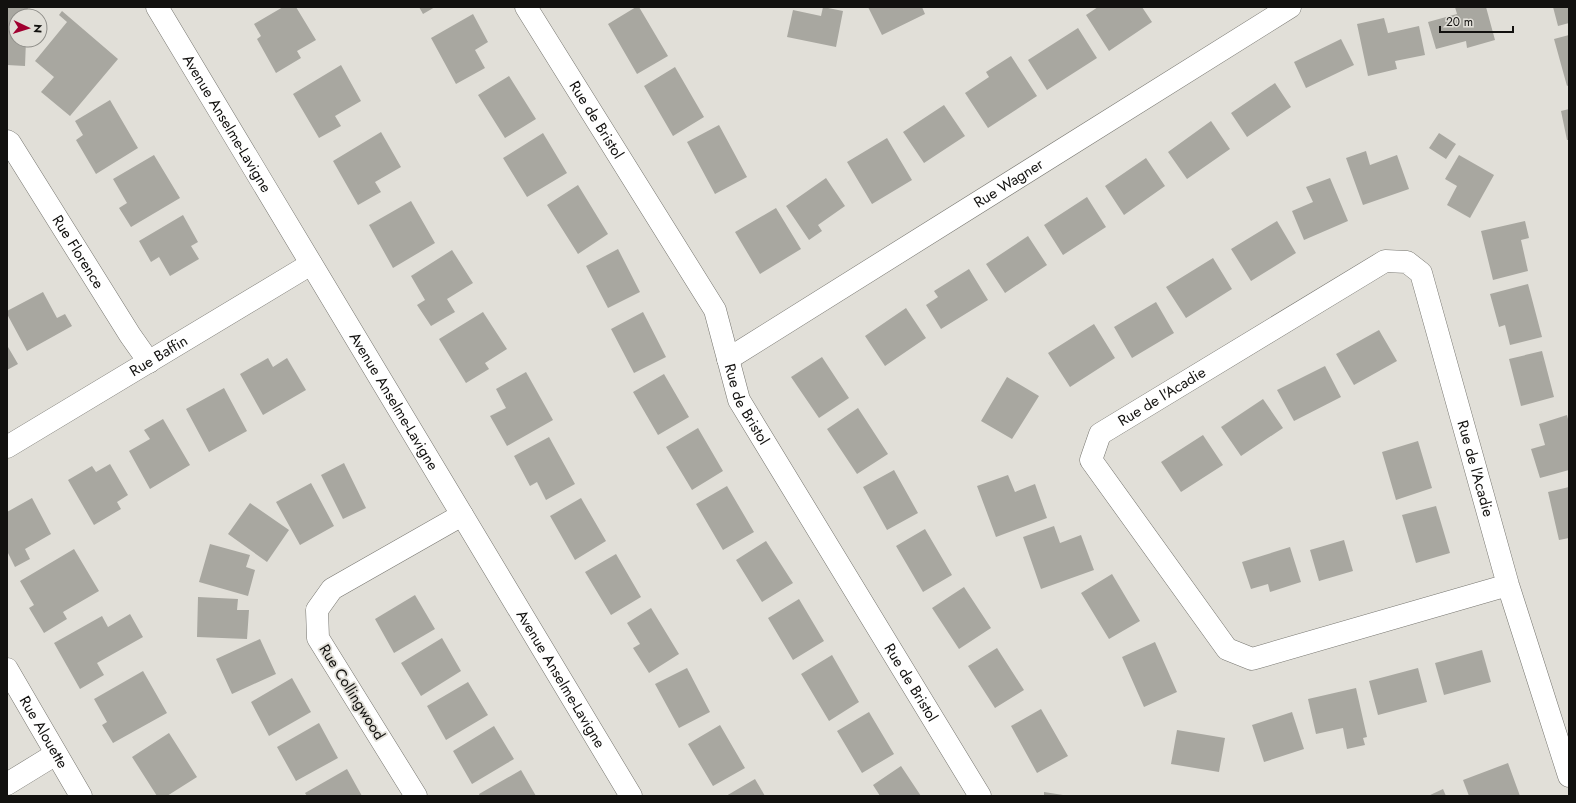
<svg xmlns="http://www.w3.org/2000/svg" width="1576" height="803" viewBox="0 0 1576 803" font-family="Jost,sans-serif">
  <rect width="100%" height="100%" fill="#e1dfd8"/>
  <path fill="#a8a7a0" d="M7 7H28L27 16H16V40H26L25 66 7 65Z
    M283 7H296L316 40 297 51 301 58 276 73 257 39 261 36 254 24Z
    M419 7H435L423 14Z
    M636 7H639L668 56 637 74 608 24Z
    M823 7 843 11 836 47 787 37 793 10 821 16Z
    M868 7H922L925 14 882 35Z
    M1098 7H1142L1152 22 1109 51 1086 15Z
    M1455 7H1486L1495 40 1467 48 1466 41 1436 49 1428 22 1457 14Z
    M1553 7H1569V23L1558 26Z
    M62 11 118 59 70 116 41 92 54 77 35 61 67 22 59 15Z
    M473 14 488 42 475 50 485 68 456 84 431 38Z
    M1384 18 1388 33 1419 26 1425 55 1395 61 1397 69 1368 76 1357 24Z
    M1078 28 1097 58 1047 90 1028 60Z
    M1569 35V85L1567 86 1554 39Z
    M1341 39 1354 65 1306 88 1294 62Z
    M1011 56 1037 96 988 128 965 93 989 77 986 72Z
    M341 65 361 101 335 116 341 126 319 138 293 94Z
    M675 67 704 117 673 136 644 86Z
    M509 76 536 119 505 138 478 95Z
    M1275 83 1291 107 1247 137 1231 113Z
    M110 100 138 148 96 174 76 140 83 135 75 121Z
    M944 105 965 136 924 163 903 132Z
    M1569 109V140H1567L1561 111Z
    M1211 121 1230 149 1187 179 1168 152Z
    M719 125 747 177 715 194 687 142Z
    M381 132 401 167 375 182 381 192 358 205 333 161Z
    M543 133 567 173 527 197 503 158Z
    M1439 133 1456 144 1446 159 1429 148Z
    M887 138 912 180 872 204 847 162Z
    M1366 151 1370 165 1397 155 1409 189 1363 205 1346 158Z
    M154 155 180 198 131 227 119 208 127 203 113 179Z
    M1459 155 1494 175 1470 218 1447 205 1457 186 1445 179Z
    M1146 158 1165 186 1124 215 1105 186Z
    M826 178 845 206 818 225 822 231 809 240 786 206Z
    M1330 178 1348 221 1304 240 1292 211 1313 202 1306 187Z
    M578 185 608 234 578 254 547 205Z
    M1087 197 1106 227 1063 255 1044 225Z
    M411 201 435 243 393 268 369 225Z
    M776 208 801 249 760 274 735 232Z
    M183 215 198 242 191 246 199 259 170 276 159 257 151 262 139 241Z
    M1277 221 1296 253 1251 281 1231 249Z
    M1525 221 1529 238 1521 240 1528 271 1493 280 1481 231Z
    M1028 236 1047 265 1005 293 986 264Z
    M618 249 640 292 608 308 586 266Z
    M452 250 473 283 447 299 455 312 431 326 417 305 425 300 411 276Z
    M1213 258 1232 289 1186 318 1166 287Z
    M969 269 988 300 941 329 926 305 938 297 934 291Z
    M1528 284 1542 337 1510 345 1505 325 1499 327 1490 294Z
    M43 292 57 318 65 314 72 326 27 351 7 314V311Z
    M1156 302 1174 333 1132 358 1114 327Z
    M906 308 926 338 885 366 865 336Z
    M483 312 507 349 485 363 489 369 466 383 439 339Z
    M643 312 666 357 634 373 611 329Z
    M1094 324 1115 358 1070 387 1048 353Z
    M1379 330 1397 361 1354 385 1336 354Z
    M8 347 18 364 7 370V348Z
    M1542 351 1554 397 1521 406 1509 359Z
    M822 357 849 398 819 418 791 377Z
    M268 358 273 367 287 358 306 390 263 415 240 374Z
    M1325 366 1341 397 1294 421 1277 390Z
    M526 372 553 420 507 446 490 416 506 408 496 389Z
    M664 374 689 417 658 435 633 392Z
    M1007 377 1039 396 1012 439 981 421Z
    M224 388 247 431 209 452 186 409Z
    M1263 399 1283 428 1241 456 1221 427Z
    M858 408 888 454 857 474 827 429Z
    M1567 415 1569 423V470L1540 478 1531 449 1545 445 1539 424Z
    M163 419 190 465 150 489 129 451 150 439 144 430Z
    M698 428 723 471 692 490 666 447Z
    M1203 435 1223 465 1181 492 1161 462Z
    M549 437 575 484 546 500 537 482 530 486 514 456Z
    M1418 441 1432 488 1396 500 1382 452Z
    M344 463 366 508 343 519 321 475Z
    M110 464 128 495 117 502 121 509 94 525 68 480 92 466 96 472Z
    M894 470 918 513 887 530 863 487Z
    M1008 475 1015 492 1035 484 1047 518 996 537 977 486Z
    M311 483 334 526 300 545 276 502Z
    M727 486 754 532 723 550 696 504Z
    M1569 487V538L1559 540 1548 492Z
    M32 498 51 534 25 549 30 559 15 567 7 551V512Z
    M581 498 606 541 575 560 550 516Z
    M250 503 289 530 267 562 228 534Z
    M1436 506 1450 553 1416 563 1402 515Z
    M1054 526 1060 543 1081 535 1094 570 1041 589 1023 537Z
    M925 529 952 575 923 592 896 546Z
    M1344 540 1353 571 1319 581 1310 550Z
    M766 541 793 583 762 602 736 560Z
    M210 544 250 555 246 567 255 570 248 596 199 582Z
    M1290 547 1301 582 1270 592 1268 584 1251 589 1242 562Z
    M74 549 99 591 63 612 67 619 44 633 29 608 34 605 20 581Z
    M616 554 641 597 611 615 585 572Z
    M1112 574 1140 621 1109 639 1081 593Z
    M964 587 991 628 959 649 932 608Z
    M415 595 435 629 394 653 375 619Z
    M198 597 238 599 237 610H249L247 639 197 637Z
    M799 599 824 641 793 660 768 618Z
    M651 608 679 654 649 673 633 648 640 644 627 623Z
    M130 614 143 637 97 663 104 675 80 689 54 643 102 616 108 627Z
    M442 638 461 671 421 696 401 663Z
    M260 639 276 674 232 694 216 659Z
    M1155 642 1177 692 1144 707 1122 657Z
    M997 648 1024 690 995 708 968 666Z
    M1482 650 1491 682 1444 695 1435 663Z
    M832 655 859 702 829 721 801 674Z
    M687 668 710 712 679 728 655 684Z
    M1418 668 1427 702 1378 715 1369 681Z
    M143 671 167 713 113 743 102 725 107 722 94 699Z
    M292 678 311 712 269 736 251 702Z
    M468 682 488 715 446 740 427 706Z
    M1356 688 1367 737 1363 738 1365 745 1347 749 1343 728 1316 734 1308 699Z
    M1041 709 1068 756 1037 773 1011 726Z
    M869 712 894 754 862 773 837 731Z
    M1292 712 1304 749 1264 762 1252 725Z
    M319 723 338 758 296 781 277 747Z
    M720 725 745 768 713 786 688 744Z
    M494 726 514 759 472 784 453 751Z
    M1177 730 1225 738 1219 772 1171 764Z
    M169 733 197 777 167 796H157L132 757Z
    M1508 763 1520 796H1469L1463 780Z
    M901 766 921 796H880L873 785Z
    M347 769 362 796H307L305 793Z
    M521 770 536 796H480L479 794Z
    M755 779 765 796H726Z
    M1443 789 1446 796H1428Z
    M1044 792 1063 795V796H1044Z"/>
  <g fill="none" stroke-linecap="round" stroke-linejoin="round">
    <g stroke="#76756f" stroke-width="23">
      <g id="street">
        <path id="s1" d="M526 7 715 310 739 400 980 796"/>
        <path id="s2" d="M7 141 10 143 130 335 149 362"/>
        <path id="s3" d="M728 359 1290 7"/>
        <path id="s4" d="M7 447 311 264"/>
        <path id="s5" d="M1508 585 1252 659 1227 649 1091 460 1100 434 1385 261 1407 262 1421 273 1508 585 1569 776"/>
        <path id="s6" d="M7 669 81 796"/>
        <path d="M7 784 56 754"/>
        <path d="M416 796 318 638 317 610 332 589 462 515"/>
      </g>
    </g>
    <g stroke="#76756f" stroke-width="23">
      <g id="secondary">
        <path id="s7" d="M157 7 631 796"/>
      </g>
    </g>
    <use href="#street" stroke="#fff" stroke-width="22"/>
    <use href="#secondary" stroke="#fff" stroke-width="22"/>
  </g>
  <g text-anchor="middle" stroke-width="3.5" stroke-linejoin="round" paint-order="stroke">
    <g font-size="15" fill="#12110f" stroke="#e1dfd8">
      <text dy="5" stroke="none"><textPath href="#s1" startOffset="133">Rue de Bristol</textPath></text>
      <text dy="5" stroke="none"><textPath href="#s7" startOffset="136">Avenue Anselme-Lavigne</textPath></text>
      <text dy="5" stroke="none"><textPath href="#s3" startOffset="331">Rue Wagner</textPath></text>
      <text dy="5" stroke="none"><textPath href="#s2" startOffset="132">Rue Florence</textPath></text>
      <text dy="5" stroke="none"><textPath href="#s4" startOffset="177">Rue Baffin</textPath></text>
      <text dy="5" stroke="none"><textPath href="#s5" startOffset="626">Rue de l'Acadie</textPath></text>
      <text dy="5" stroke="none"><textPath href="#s7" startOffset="460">Avenue Anselme-Lavigne</textPath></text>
      <text dy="5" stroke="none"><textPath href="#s1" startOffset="457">Rue de Bristol</textPath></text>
      <text dy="5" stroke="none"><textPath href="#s5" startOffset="1130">Rue de l'Acadie</textPath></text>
      <text dy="5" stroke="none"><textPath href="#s7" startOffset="784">Avenue Anselme-Lavigne</textPath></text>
      <text dy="5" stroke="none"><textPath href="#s1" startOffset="781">Rue de Bristol</textPath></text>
      <text transform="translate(352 692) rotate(58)" y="5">Rue Collingwood</text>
      <text dy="5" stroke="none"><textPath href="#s6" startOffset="73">Rue Alouette</textPath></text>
    </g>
  </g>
  <rect width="1576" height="803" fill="none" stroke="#12110f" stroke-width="16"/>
  <g transform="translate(28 28) rotate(94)"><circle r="19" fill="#e1dfd8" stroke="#8e8d88"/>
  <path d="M0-3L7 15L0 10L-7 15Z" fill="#a10030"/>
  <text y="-6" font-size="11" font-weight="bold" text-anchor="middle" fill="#12110f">N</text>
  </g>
  <path d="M1440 26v6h73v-6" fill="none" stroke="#12110f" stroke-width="2"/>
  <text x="1446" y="26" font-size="12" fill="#12110f" stroke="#e1dfd8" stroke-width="3" paint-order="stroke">20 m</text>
</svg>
